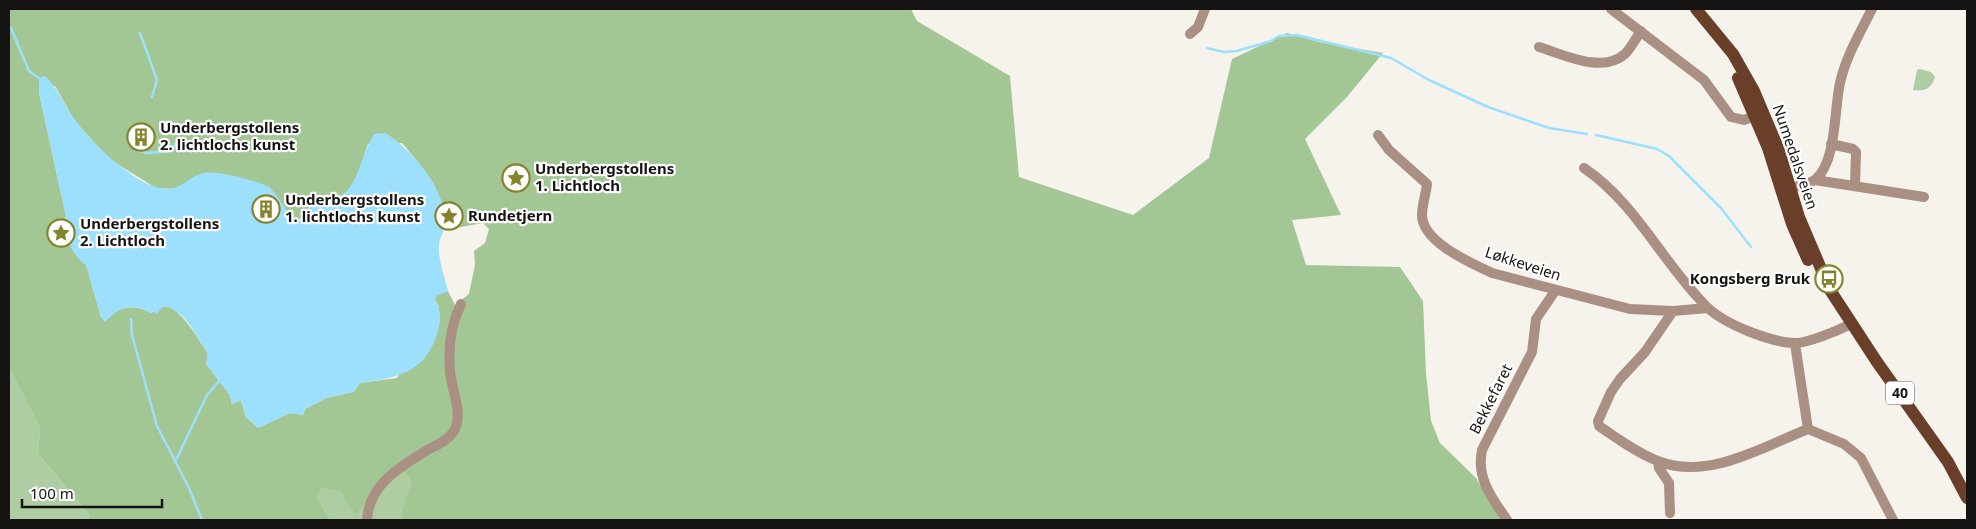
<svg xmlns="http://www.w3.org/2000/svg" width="1976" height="529" viewBox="0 0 1976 529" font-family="'Noto Sans',sans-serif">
  <rect width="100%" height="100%" fill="#f6f2ec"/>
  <path fill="#afcda3" d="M1920 69 1931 72 1935 77C1932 88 1925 92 1913 90L1917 70Z
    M9 368 40 428 38 454 88 513 89 520H9Z
    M400 466 411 482 402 517 404 520H328L330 518 317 498 322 486 341 492Z"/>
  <path fill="#a2c694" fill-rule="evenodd" d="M9 9H911L917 21 1010 76 1019 177 1133 215 1209 158 1232 59 1287 33 1319 42 1383 53 1347 97 1305 139 1341 215 1292 220 1306 265 1400 267 1423 301 1426 373 1431 421 1440 443 1476 478 1504 520H404L401 517 411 482 400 466 355 515 341 492 322 487 317 498 330 518 328 520H89L88 513 38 454 40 428 9 368ZM55 86 74 120 109 159 156 188 173 189 186 184 204 173 224 174 269 187 295 222 308 214V207C353 201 355 182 368 144L402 143C423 168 449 196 444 230L483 223 489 229 485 243 474 251 475 265 469 294 455 305 448 291 436 295 435 300 439 307 397 378 360 383 353 392 326 398 305 409 303 415 290 413 258 428 246 417 241 400 232 404 230 395 206 364 208 354C200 341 181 308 165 306 161 306 155 310 151 313 135 303 117 306 105 321L101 317 86 264 64 221 66 216 39 93Z"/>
  <path fill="#9ce0fe" d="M45 76C59 89 64 106 75 120 91 142 129 179 156 187 180 195 187 176 204 173 214 170 264 182 270 188 280 198 286 211 295 222L308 214V207C362 200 352 173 374 134L386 133C413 152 443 185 445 220 446 231 438 238 439 249 439 263 445 278 448 291L436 296 435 300C442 312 441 322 437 334 425 373 397 378 360 383L354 392 326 398 305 409 303 415 290 413 258 428 246 417 241 400 232 404 230 395 206 364 208 354C198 338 184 308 163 306L157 314 153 311 151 313 141 308 130 307 118 310 105 322 101 317 86 265C74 259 60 229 66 216L39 93V78Z"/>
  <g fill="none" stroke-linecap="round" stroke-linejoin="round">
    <path stroke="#9ce0fe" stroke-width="2.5" d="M11 28 29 71 39 78
      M140 33 157 80 152 97
      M1207 48 1224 52 1237 51 1271 41 1279 36 1297 35 1391 58 1429 80 1488 107 1549 128 1587 134
      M1596 135 1657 149 1669 156 1721 208 1751 247
      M134 142V149L147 153 172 151 175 144
      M131 319 132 335 157 426 189 488 202 520
      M175 462 207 395 220 380"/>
    <path stroke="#a99083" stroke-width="10" d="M1611 9 1704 80 1731 117 1744 120 1760 114
      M1190 34 1198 27 1205 9
      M1539 47C1565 55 1602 74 1625 54 1631 48 1636 38 1641 31
      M1378 135 1389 150 1427 184C1426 194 1422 205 1422 215 1422 242 1471 263 1492 273L1630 309 1673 311 1708 308
      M1831 144 1853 149 1856 152 1855 186
      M1584 168C1637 204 1663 264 1707 307 1724 324 1770 342 1794 343 1806 344 1839 330 1851 324
      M1815 180 1924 197
      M1783 190C1792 187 1809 185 1816 179 1837 160 1834 109 1840 83 1846 56 1860 33 1872 9
      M1673 311 1645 352 1620 379 1611 392 1598 421 1599 426C1617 438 1637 453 1658 461 1708 481 1762 447 1808 429L1795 344
      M1808 429 1844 444 1861 458 1893 520
      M1658 461 1659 468 1669 483 1670 513
      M367 520C369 484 401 466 429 449 438 445 449 439 454 431 464 414 451 389 450 371 448 347 450 326 461 304
      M1507 520C1492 498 1476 478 1482 450L1532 352 1536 319 1555 291"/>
    <path stroke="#693f2a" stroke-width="12" d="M1696 9 1733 54 1754 91 1778 148 1799 217 1830 290 1877 362 1948 462 1967 498
      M1738 78 1768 148 1792 224 1808 260"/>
  </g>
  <defs>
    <g id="building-ring" transform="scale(1.4375)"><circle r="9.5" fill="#fff" stroke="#85832b" stroke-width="1.5"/><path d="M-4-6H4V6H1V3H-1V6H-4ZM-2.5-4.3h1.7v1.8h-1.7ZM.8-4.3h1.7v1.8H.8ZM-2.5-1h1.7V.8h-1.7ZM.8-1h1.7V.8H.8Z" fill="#85832b"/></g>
    <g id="sight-ring" transform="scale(1.4375)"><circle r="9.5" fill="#fff" stroke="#85832b" stroke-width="1.5"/><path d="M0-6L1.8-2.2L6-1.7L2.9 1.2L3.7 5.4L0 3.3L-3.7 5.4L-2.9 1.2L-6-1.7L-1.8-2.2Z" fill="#85832b"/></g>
    <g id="bus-ring" transform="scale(1.4375)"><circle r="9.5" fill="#fff" stroke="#85832b" stroke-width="1.5"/><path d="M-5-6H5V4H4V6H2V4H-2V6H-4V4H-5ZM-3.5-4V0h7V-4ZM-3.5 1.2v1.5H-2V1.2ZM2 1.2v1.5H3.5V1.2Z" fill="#85832b"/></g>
  </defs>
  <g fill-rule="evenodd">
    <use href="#building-ring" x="141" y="137"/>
    <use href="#sight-ring" x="516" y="178"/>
    <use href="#building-ring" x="266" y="209"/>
    <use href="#sight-ring" x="449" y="216"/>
    <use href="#sight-ring" x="61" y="233"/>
    <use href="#bus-ring" x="1829" y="279"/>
  </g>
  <g text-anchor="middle" stroke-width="4.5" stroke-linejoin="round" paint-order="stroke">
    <rect fill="#fff" stroke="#5b5a59" stroke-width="1" x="1886" y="381.5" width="28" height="23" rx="4"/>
    <g font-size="14" font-weight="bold" fill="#151412">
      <text x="1900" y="398">40</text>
    </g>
    <g font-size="15" font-weight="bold" fill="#151412" stroke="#fff" text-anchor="start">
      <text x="160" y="133">Underbergstollens<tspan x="160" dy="17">2. lichtlochs kunst</tspan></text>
      <text x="535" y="174">Underbergstollens<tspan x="535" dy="17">1. Lichtloch</tspan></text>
      <text x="285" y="205">Underbergstollens<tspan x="285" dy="17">1. lichtlochs kunst</tspan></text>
      <text x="468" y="221">Rundetjern</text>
      <text x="80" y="229">Underbergstollens<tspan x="80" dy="17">2. Lichtloch</tspan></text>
      <text x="1810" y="284" text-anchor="end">Kongsberg Bruk</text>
    </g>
    <g font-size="15" fill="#151412" stroke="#fff">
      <text transform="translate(1795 157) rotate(71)" y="5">Numedalsveien</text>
      <text transform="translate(1523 264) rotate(18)" y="5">Løkkeveien</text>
      <text transform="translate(1491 399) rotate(-63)" y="5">Bekkefaret</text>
    </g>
  </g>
  <rect width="1976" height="529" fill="none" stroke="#151412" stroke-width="20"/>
  <path d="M22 499v8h140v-8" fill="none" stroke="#151412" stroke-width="2.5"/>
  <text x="30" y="499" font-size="15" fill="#151412" stroke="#ffffff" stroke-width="4" paint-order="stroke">100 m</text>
</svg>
